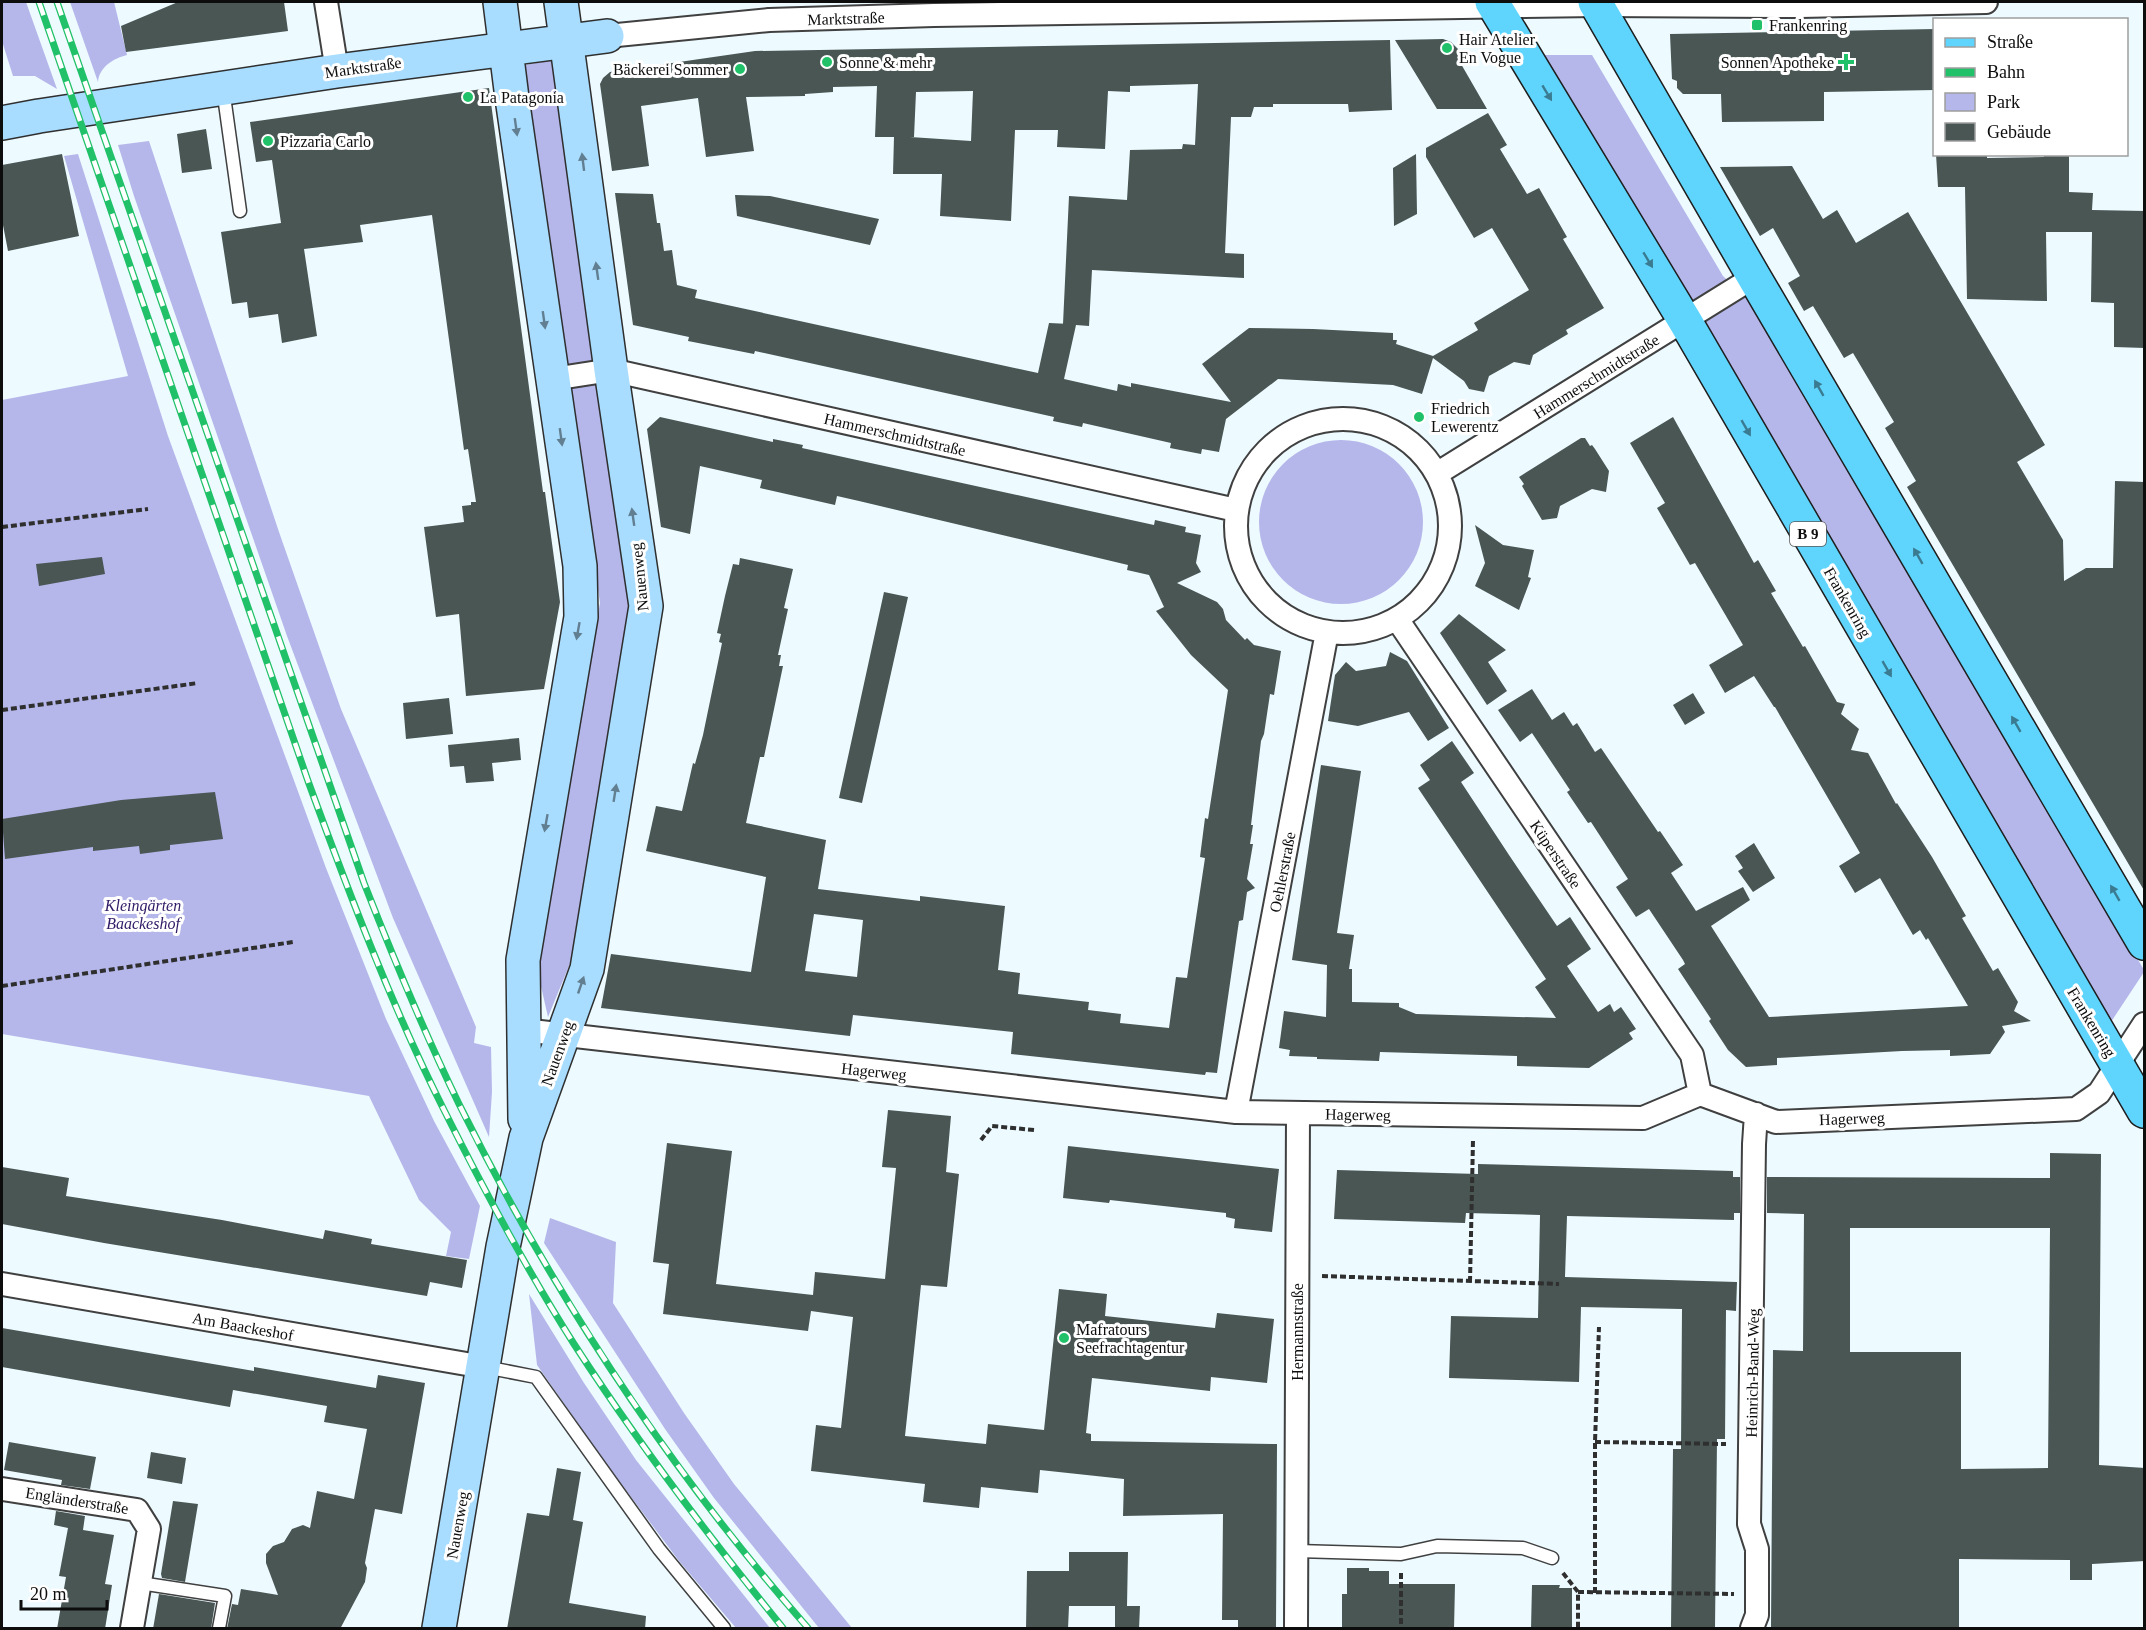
<svg xmlns="http://www.w3.org/2000/svg" width="2146" height="1630" viewBox="0 0 2146 1630" font-family="Georgia,serif">
  <rect width="100%" height="100%" fill="#edfaff"/>
  <path fill="#b5b7ea" d="M2 2H26L57 89 35 76H13L2 41Z
    M70 2H114L127 55C114 58 99 67 98 82Z
    M1539 55H1592L1723 276 1756 308 2144 970V972L2107 1028Z
    M554 60 633 611 574 954 548 1017 535 960 600 603 525 65Z
    M149 141 279 532 341 709 476 1027 474 1043 491 1047 492 1092 489 1137 393 918 287 636 134 196 118 145Z
    M78 154 168 436 326 868 386 1019 434 1121 480 1206 469 1259 446 1256 451 1232 419 1200 369 1096 2 1034V400L128 376 64 156Z
    M1259 522a82 82 0 1 1 164 0a82 82 0 1 1-164 0Z
    M550 1218 616 1242 613 1303 684 1413 734 1484 852 1628H819L714 1498 665 1429 544 1243Z
    M529 1294 584 1383 636 1460 770 1628H736L679 1561 607 1465 537 1365Z"/>
  <path fill="#495654" fill-rule="evenodd" d="M178 2H284L288 31 126 52 121 26Z
    M1935 29V90L1824 92V121L1722 122 1721 94H1683L1677 88V81L1672 79 1670 34Z
    M1443 39 1451 42 1463 54 1457 57 1487 109H1437L1395 40Z
    M1390 40 1392 110 1349 112 1348 104H1273V107H1254L1251 117H1231L1225 253 1244 254V278L1092 270 1089 326 1076 325 1064 379 1117 391 1118 384 1131 387V383L1231 402 1202 364 1249 328 1313 329 1393 333V340H1397L1396 344 1433 356 1478 330 1474 323 1529 290 1492 228 1474 238 1426 157V148L1488 113 1507 145 1500 149 1527 194 1539 188 1567 237 1563 239 1604 308 1566 330 1568 334 1533 355 1530 365 1514 362 1489 376 1484 392 1469 389 1464 381 1433 358 1422 394 1393 385 1278 379 1226 419 1219 452 1202 449 1201 454 1170 448 1171 443 1083 423 1082 427 1053 421 1054 417 755 351 754 354 688 341 689 337 633 325 615 193 653 194 657 223H660L664 251 672 250 677 285 697 290 695 298 1038 373 1049 323 1070 324H1063L1069 196 1127 200 1130 150 1182 149 1183 144 1195 145 1198 84 1130 86V92L1108 91 1105 149 1057 147 1058 130H1015L1011 221 940 216 942 174H893L894 137H875L877 86 833 87V92L805 94V96L746 97 754 151 706 157 698 98 641 106 649 166 612 171 600 84 603 78 610 72 755 51ZM973 91 971 141 910 137H914L916 92Z
    M489 88 543 492H545L560 602 544 689 466 696 459 614 436 617 424 527 464 522 462 506 471 505V502H476L468 449 464 450 432 215 360 225 363 242 304 249 317 336 282 343 278 314 249 318 247 302 232 304 221 232 281 223 272 160 256 162 250 122Z
    M206 129 212 169 182 173 177 134Z
    M62 154 79 236 8 251 2 220V165Z
    M1416 154 1417 214 1394 226 1393 168Z
    M1936 154H1987V158L2044 157V154H2069V192L2093 193 2092 210 2145 211V348L2114 347V303L2091 302 2092 232H2046L2047 301 1967 299 1965 187H1938Z
    M1792 166 1823 219 1837 210 1856 243 1908 212 2045 445 2017 462 2063 540 2064 581 2086 568H2113L2115 481 2145 482V892L1907 487 1916 481 1885 428 1894 422 1853 353 1844 358 1813 306 1804 311 1788 283 1800 276 1773 228 1760 236 1720 167Z
    M735 195 770 196 879 219 870 245 737 216Z
    M660 417 773 442V439L803 445 802 448 1154 525 1155 520 1186 527 1185 532 1201 535 1196 563 1201 572 1177 583 1217 602 1223 609 1226 620 1245 640 1247 638 1254 645 1281 651 1274 695 1270 694 1264 734 1261 741 1251 825H1253L1250 844H1253L1247 879 1255 888 1247 892 1243 920 1239 921 1217 1073 1206 1072 1205 1075 1011 1054 1013 1032 853 1015 850 1036 601 1008 611 954 751 972 766 877 646 851 656 806 682 811 693 763 695 764 703 735 722 643 719 642 721 634 717 633 725 596 733 564 739 565 740 558 793 569 784 608 788 609 778 655H781L779 666H783L764 757H760L746 823 826 840 818 889 920 901V896L1005 906 998 970 1020 973 1018 994 1089 1002 1088 1010 1121 1014 1120 1023 1169 1028 1176 977 1187 978 1205 858 1200 857 1205 818 1208 819 1228 690 1191 655 1156 611 1164 607 1149 575 1127 570 1128 565 859 501 837 496 835 505 760 488 762 480 700 466 690 534 661 527 647 429ZM814 914 863 920 857 977 805 971Z
    M1673 417 1754 563 1758 560 1776 591 1771 593 1803 647 1805 646 1837 702 1845 704 1841 714 1859 729 1851 750 1868 753 1896 804 1897 803 1932 857 1966 916 1962 918 1993 971 1998 968 2018 1002 2014 1011 2031 1021 2002 1026 2005 1032 1990 1054 1950 1056V1050L1902 1051 1777 1058V1065L1746 1067 1728 1050 1709 1021 1711 1019 1678 969 1685 964 1683 960 1649 909 1636 917 1616 887 1628 879 1591 822 1588 823 1567 792 1570 790 1532 733 1520 742 1498 710 1532 689 1552 720 1564 712 1573 726 1577 723 1595 752 1601 748 1658 832 1660 831 1683 865 1671 873 1696 911 1743 887 1750 900 1711 926 1769 1017 1968 1006 1928 938 1926 940 1920 930 1913 935 1880 878 1855 893 1839 866 1860 853 1775 707H1774L1754 676 1725 693 1709 665 1743 645 1695 563 1690 565 1657 508 1665 503 1630 443Z
    M1581 438H1585L1590 446 1592 445 1595 449 1609 471 1606 492 1592 489 1560 506 1557 518 1542 520 1522 486 1524 484 1519 477Z
    M1475 525 1503 545 1534 550 1528 577 1531 578 1519 610 1475 586 1485 563Z
    M102 557 105 574 39 586 36 564Z
    M884 592 908 597 862 803 839 798Z
    M1459 614 1506 650 1488 662 1507 691 1487 705 1440 633Z
    M1390 652 1407 661 1449 728 1428 741 1409 712 1358 726 1328 721 1335 675 1346 662 1356 671 1386 666Z
    M1693 693 1705 713 1685 725 1673 705Z
    M449 698 453 734 406 739 403 703Z
    M519 738 521 760 492 763 494 781 466 783 464 766 450 767 448 745Z
    M1452 741 1474 773 1461 782 1509 855 1557 926 1570 917 1591 949 1567 966 1598 1012 1610 1004 1614 1012 1621 1007 1636 1029 1629 1033 1633 1039 1589 1068 1517 1066V1056L1380 1052 1379 1061 1317 1059V1057L1289 1056 1290 1050 1279 1048 1284 1011 1326 1017 1327 965 1292 960 1321 765 1361 771 1337 933 1354 935 1349 969H1352V1002L1399 1003V1007L1416 1014 1556 1018 1535 987 1546 979 1418 788 1430 780 1420 765Z
    M215 792 223 839 170 845V850L140 854 139 846 93 851V847L5 859 2 819 121 800Z
    M1754 843 1775 878 1753 892 1738 871 1743 868 1735 856Z
    M888 1110 951 1116 946 1172 959 1174 947 1287 921 1285 905 1436 986 1444 988 1424 1044 1430 1059 1289 1107 1294 1105 1316 1215 1328 1217 1313 1274 1319 1267 1383 1211 1377 1210 1391 1092 1378 1086 1433 1091 1434V1441L1277 1444 1276 1629H1238V1620H1222L1223 1514 1123 1516 1124 1479 1040 1470 1038 1493 981 1487 979 1508 923 1502 925 1484 811 1471 816 1425 841 1428 853 1317 811 1311 808 1331 663 1314 669 1264 653 1262 667 1143 732 1151 716 1284 813 1295 815 1272 885 1279 896 1168 882 1167Z
    M1068 1146 1279 1169 1272 1232 1234 1228 1235 1219 1226 1217V1213L1110 1200 1109 1203 1063 1198Z
    M2050 1153 2101 1154 2099 1465 2145 1468V1561L2092 1564V1580H2070V1560L1959 1559V1629L1771 1628 1773 1350 1803 1351 1804 1214 1767 1213V1177L2050 1178ZM1850 1228H2050L2048 1468 1961 1469V1352H1850Z
    M1478 1164 1733 1171V1177H1740V1213H1734V1220L1567 1216 1565 1277 1737 1282 1736 1311 1726 1310 1725 1439H1717L1715 1629H1671L1673 1449H1681L1682 1309 1581 1307 1579 1382 1449 1378 1451 1316 1538 1318 1540 1215 1466 1213 1465 1223 1334 1219 1337 1170 1478 1174Z
    M2 1167 69 1178 66 1196 222 1220 323 1239 325 1230 372 1239 371 1244 467 1260 462 1288 430 1282 427 1296 104 1243 2 1224Z
    M2 1328 254 1371V1367L376 1388 378 1375 425 1383 402 1514 375 1509 365 1563 367 1568 365 1582 340 1629H227L232 1604 238 1605 241 1589 278 1595 266 1563V1554L273 1546 284 1542 292 1529 303 1525 310 1528 317 1491 354 1499 367 1429 324 1422 327 1406 233 1390 230 1407 2 1367Z
    M9 1442 96 1457 90 1489 61 1485 62 1480 4 1470Z
    M151 1452 186 1458 182 1484 147 1478Z
    M557 1468 581 1472 573 1520 583 1522 569 1603 646 1616 645 1629H507L527 1513 549 1516Z
    M173 1501 198 1504 185 1582 162 1578 161 1574Z
    M56 1511 85 1516 83 1530 114 1535 105 1584 112 1585 105 1629H57L66 1577 59 1576 68 1528 54 1525Z
    M1069 1552H1128L1127 1606H1069L1068 1629H1026L1027 1571H1069Z
    M1347 1568H1369V1571H1389V1584H1455L1454 1629H1342V1594H1347Z
    M1532 1585H1560L1559 1588H1572V1629H1531Z
    M159 1594 215 1603 211 1629H153Z
    M1115 1606H1140L1139 1629H1115Z"/>
  <g fill="none" stroke-linecap="round" stroke-linejoin="round">
    <g stroke="#404040" stroke-width="15">
      <path id="lane" d="M223 89 240 211
        M485 1367 536 1377 659 1549 724 1628
        M1297 1551 1401 1554 1437 1546 1523 1548 1552 1558
        M140 1583 225 1596 219 1628"/>
    </g>
    <g stroke="#404040" stroke-width="26">
      <path id="street" d="M326 2 337 71
        M607 36 769 20 934 15 1597 5 1801 6 1986 2
        M553 379 611 370 1236 510
        M1236 526a107 107 0 1 1 214 0a107 107 0 1 1-214 0Z
        M1438 473 1754 277
        M1397 619 1692 1055 1700 1094
        M523 1030 1236 1112 1643 1118 1700 1094 1776 1122 2076 1109 2099 1093 2144 1024
        M1236 1112 1327 632
        M2 1284 484 1367
        M2 1489 137 1510 149 1529 132 1628
        M1296 1628 1298 1113
        M1752 1628 1757 1615V1549L1749 1524 1754 1144 1756 1114"/>
    </g>
    <g stroke="#2f2f2f" stroke-width="36">
      <path id="secondary" d="M500 2 512 98 580 566 581 617 523 960 525 1119
        M2 123 39 116 337 71 607 36
        M439 1628 503 1247 526 1138 587 969 646 606 611 370 561 2"/>
    </g>
    <g stroke="#1e1e1e" stroke-width="36">
      <path id="primary" d="M1492 2 1685 321 2144 1111
        M1595 2 1754 277 2144 943"/>
    </g>
    <path stroke="#2f2f2f" stroke-width="4" stroke-dasharray="6 3" stroke-linecap="butt" d="M2 527 148 509
      M2 710 198 683
      M2 986 293 942
      M981 1140 992 1126 1034 1130
      M1322 1276 1559 1284
      M1470 1282 1473 1140
      M1595 1442 1726 1444
      M1401 1573V1628
      M1563 1573 1578 1592V1628
      M1578 1592 1734 1594
      M1595 1593V1442L1599 1327"/>
    <use href="#lane" stroke="#fff" stroke-width="12"/>
    <use href="#street" stroke="#fff" stroke-width="22"/>
    <use href="#secondary" stroke="#a8ddff" stroke-width="33"/>
    <use href="#primary" stroke="#5fd5fd" stroke-width="33"/>
    <g stroke="#21c169" stroke-width="7">
      <path id="rail" d="M39 2 308 781C349 893 391 1005 445 1112 484 1190 527 1270 574 1344 638 1443 709 1537 783 1628
        M57 2 364 883C393 957 424 1032 459 1104 552 1292 670 1471 808 1628"/>
    </g>
    <use href="#rail" stroke="#fff" stroke-width="4.5" stroke-dasharray="14" stroke-linecap="butt"/>
  </g>
  <defs><path id="oneway-solid" d="M-6-.8H1V-3.2L6.5 0L1 3.2V.8H-6Z" transform="scale(1.5)"/></defs>
  <g fill="#3a7b91">
    <use href="#oneway-solid" transform="translate(1547 93) rotate(59)"/>
    <use href="#oneway-solid" transform="translate(1648 260) rotate(59)"/>
    <use href="#oneway-solid" transform="translate(1819 388) rotate(-120)"/>
    <use href="#oneway-solid" transform="translate(1746 428) rotate(60)"/>
    <use href="#oneway-solid" transform="translate(1918 556) rotate(-120)"/>
    <use href="#oneway-solid" transform="translate(1887 669) rotate(60)"/>
    <use href="#oneway-solid" transform="translate(2016 724) rotate(-120)"/>
    <use href="#oneway-solid" transform="translate(2115 893) rotate(-120)"/>
  </g>
  <g fill="#627f92">
    <use href="#oneway-solid" transform="translate(516 127) rotate(82)"/>
    <use href="#oneway-solid" transform="translate(583 162) rotate(-97)"/>
    <use href="#oneway-solid" transform="translate(597 271) rotate(-98)"/>
    <use href="#oneway-solid" transform="translate(544 320) rotate(82)"/>
    <use href="#oneway-solid" transform="translate(561 437) rotate(82)"/>
    <use href="#oneway-solid" transform="translate(633 517) rotate(-98)"/>
    <use href="#oneway-solid" transform="translate(578 631) rotate(100)"/>
    <use href="#oneway-solid" transform="translate(615 793) rotate(-81)"/>
    <use href="#oneway-solid" transform="translate(546 823) rotate(100)"/>
    <use href="#oneway-solid" transform="translate(581 985) rotate(-71)"/>
  </g>
  <g fill="#21c169" stroke="#fff" stroke-width="2">
    <rect x="1751" y="19" width="12" height="12" rx="3"/>
    <circle cx="1447" cy="48" r="6"/>
    <circle cx="827" cy="62" r="6"/>
    <path d="M1843 53h6v6h6v6h-6v6h-6v-6h-6v-6h6z"/>
    <circle cx="740" cy="69" r="6"/>
    <circle cx="468" cy="97" r="6"/>
    <circle cx="268" cy="141" r="6"/>
    <circle cx="1419" cy="417" r="6"/>
    <circle cx="1064" cy="1338" r="6"/>
  </g>
  <g text-anchor="middle" stroke-width="6" stroke-linejoin="round" paint-order="stroke">
    <rect fill="#fff" stroke="#565656" stroke-width="1.5" x="1790" y="522" width="36" height="24" rx="4.5"/>
    <g font-size="15" font-weight="bold" fill="#0d0d0d">
      <text x="1808" y="539">B 9</text>
    </g>
    <g font-size="16" fill="#0d0d0d" stroke="#fff">
      <text transform="translate(846 18) rotate(-2)" y="6">Marktstraße</text>
      <text transform="translate(363 67) rotate(-8)" y="6">Marktstraße</text>
      <text transform="translate(1596 376) rotate(-32)" y="6">Hammerschmidtstraße</text>
      <text transform="translate(895 434) rotate(13)" y="6">Hammerschmidtstraße</text>
      <text transform="translate(639 577) rotate(-96)" y="6">Nauenweg</text>
      <text transform="translate(1848 602) rotate(60)" y="6">Frankenring</text>
      <text transform="translate(1556 854) rotate(56)" y="6">Küperstraße</text>
      <text transform="translate(1282 872) rotate(-79)" y="6">Oehlerstraße</text>
      <text transform="translate(2092 1022) rotate(59)" y="6">Frankenring</text>
      <text transform="translate(557 1053) rotate(-70)" y="6">Nauenweg</text>
      <text transform="translate(874 1071) rotate(6)" y="6">Hagerweg</text>
      <text transform="translate(1358 1114) rotate(1)" y="6">Hagerweg</text>
      <text transform="translate(1852 1118) rotate(-2)" y="6">Hagerweg</text>
      <text transform="translate(243 1326) rotate(10)" y="6">Am Baackeshof</text>
      <text transform="translate(1297 1332) rotate(-90)" y="6">Hermannstraße</text>
      <text transform="translate(1752 1373) rotate(-89)" y="6">Heinrich-Band-Weg</text>
      <text transform="translate(77 1500) rotate(9)" y="6">Engländerstraße</text>
      <text transform="translate(457 1525) rotate(-80)" y="6">Nauenweg</text>
    </g>
    <g font-size="16" fill="#0d0d0d" stroke="#fff" text-anchor="start">
      <text x="1769" y="31">Frankenring</text>
      <text x="1459" y="45">Hair Atelier<tspan x="1459" dy="18">En Vogue</tspan></text>
      <text x="839" y="68">Sonne &amp; mehr</text>
      <text x="1834" y="68" text-anchor="end">Sonnen Apotheke</text>
      <text x="728" y="75" text-anchor="end">Bäckerei Sommer</text>
      <text x="480" y="103">La Patagonia</text>
      <text x="280" y="147">Pizzaria Carlo</text>
      <text x="1431" y="414">Friedrich<tspan x="1431" dy="18">Lewerentz</tspan></text>
      <text x="1076" y="1335">Mafratours<tspan x="1076" dy="18">Seefrachtagentur</tspan></text>
    </g>
    <g font-size="16" font-style="italic" fill="#311b67" stroke="#fff">
      <text x="143" y="911">Kleingärten<tspan x="143" dy="18">Baackeshof</tspan></text>
    </g>
  </g>
  <rect width="2146" height="1630" fill="none" stroke="#0d0d0d" stroke-width="6"/>
  <rect x="1933" y="18" width="195" height="138" fill="#ffffff" stroke="#9e9e9e" stroke-width="1.5"/>
  <rect x="1945" y="38" width="30" height="9" fill="#5fd5fd" stroke="#9e9e9e" stroke-width="1.5"/>
  <text x="1987" y="48" font-size="18" fill="#0d0d0d">Straße</text>
  <rect x="1945" y="68" width="30" height="9" fill="#21c169" stroke="#9e9e9e" stroke-width="1.5"/>
  <text x="1987" y="78" font-size="18" fill="#0d0d0d">Bahn</text>
  <rect x="1945" y="93" width="30" height="18" fill="#b5b7ea" stroke="#9e9e9e" stroke-width="1.5"/>
  <text x="1987" y="108" font-size="18" fill="#0d0d0d">Park</text>
  <rect x="1945" y="123" width="30" height="18" fill="#495654" stroke="#9e9e9e" stroke-width="1.5"/>
  <text x="1987" y="138" font-size="18" fill="#0d0d0d">Gebäude</text>
  <path d="M21 1600v9h86v-9" fill="none" stroke="#0d0d0d" stroke-width="3"/>
  <text x="30" y="1600" font-size="18" fill="#0d0d0d" stroke="#ffffff" stroke-width="4.5" paint-order="stroke">20 m</text>
</svg>
